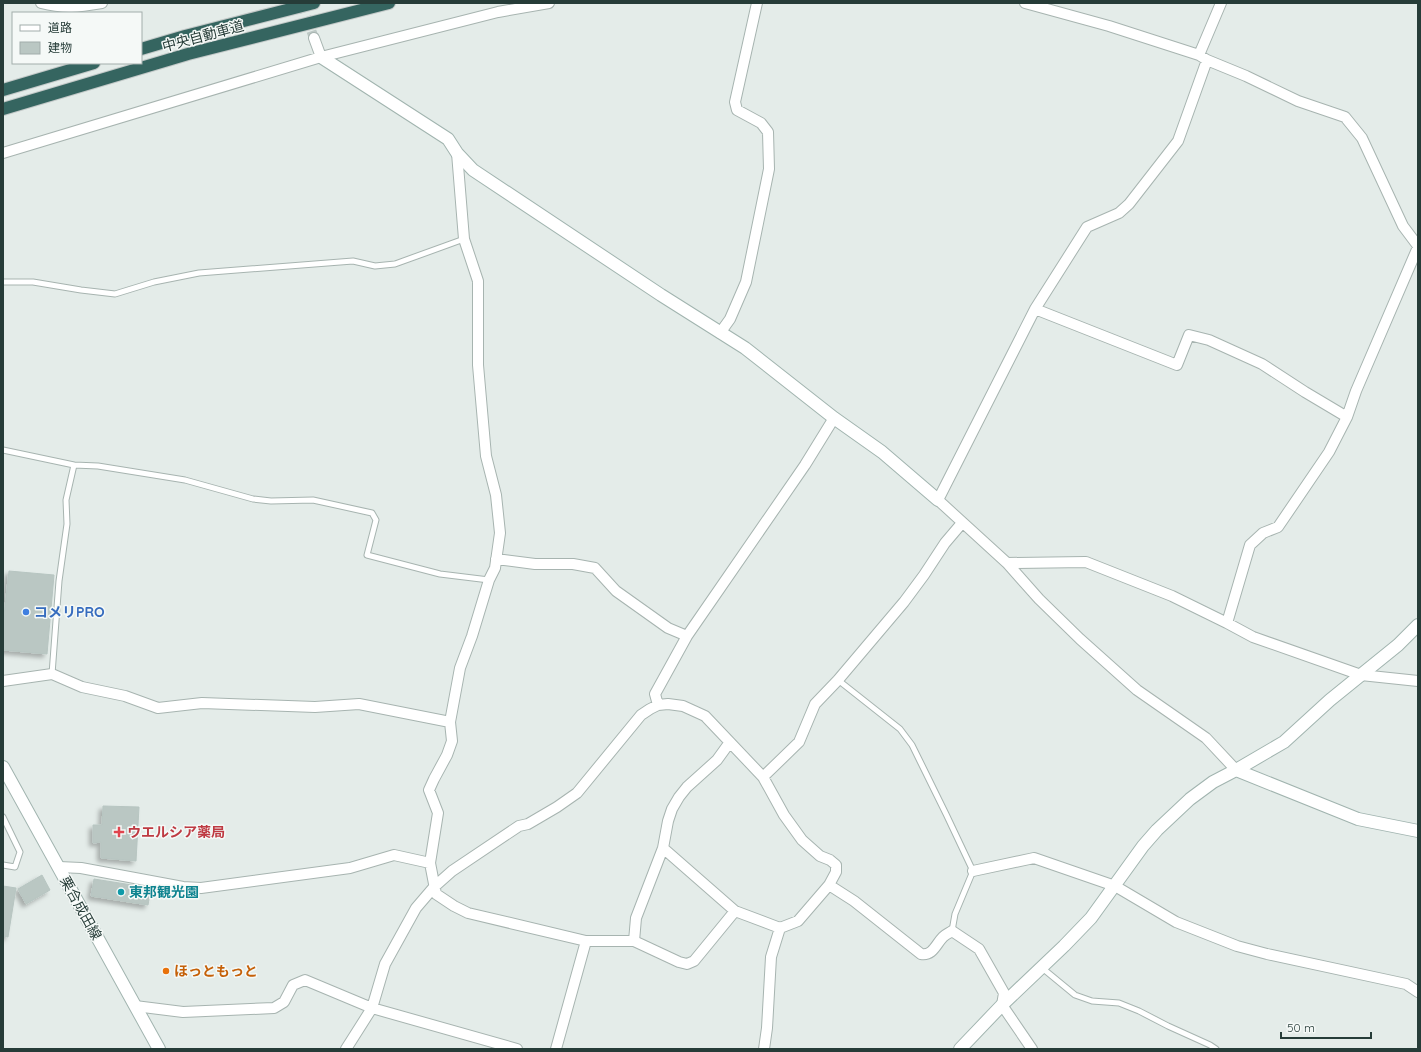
<svg xmlns="http://www.w3.org/2000/svg" width="1421" height="1052" viewBox="0 0 1421 1052" font-family="Quicksand,'Noto Sans JP',sans-serif">
  <defs>
    <filter id="shadow"><feDropShadow dx="-3.5" dy="3.5" stdDeviation="2" flood-color="#0004"/></filter>
  </defs>
  <rect width="100%" height="100%" fill="#e4ece9"/>
  <path fill="#bac7c3" stroke="#b7c5c1" filter="url(#shadow)" d="M9 571 54 575 47 654 3 650V624Z
    M103 806 139 807 136 861 101 858V842L93 843V825H102Z
    M42 875 50 890 26 904 18 889Z
    M94 879 151 888 148 905 91 896Z
    M3 886 16 888 8 937 3 936Z"/>
  <g fill="none" stroke-linecap="round" stroke-linejoin="round">
    <path stroke="#bec9c6" stroke-width="10" stroke-dasharray="10 5" stroke-linecap="butt" d="M301 3 314 38"/>
    <g stroke="#a7b4b0" stroke-width="7">
      <path id="lane" d="M3 282H33L81 290 115 294 154 282 199 273 353 261 375 266 395 264 464 239
        M3 450 74 465 66 500 67 524 59 581 52 674
        M74 465 98 466 185 480 253 499 271 501 313 500 372 513 376 520 367 555 440 574 489 580
        M838 680 900 729 912 745 946 814 973 871 955 914 952 931
        M3 817 20 852 15 867 3 865
        M1041 967 1075 995 1092 1001 1119 1003 1139 1011 1168 1026 1210 1045 1216 1049"/>
    </g>
    <g stroke="#a7b4b0" stroke-width="12">
      <path id="street" d="M41 3C65 9 78 7 102 3
        M1025 3 1109 26 1199 55 1207 60 1246 76 1298 101 1345 117 1362 138 1403 226 1418 246
        M314 38 321 57
        M1199 55 1221 3
        M1207 60 1178 141 1129 204 1119 213 1087 227 1035 309 938 500 1007 563 1039 599 1080 639 1137 690 1206 738 1236 770
        M3 153 321 57 498 12 549 3
        M457 153 464 239 478 281V365L486 456 496 495 500 533 495 568 489 580 472 636 460 668 450 722 452 741 447 755 434 779 429 790 438 813 430 863 436 894 454 906 468 913 586 941H634L679 962 687 964 694 961 735 911 780 928
        M1035 309 1177 365 1189 335 1209 340 1262 364 1305 392 1347 417
        M720 333 730 319 746 282 769 169 768 132 761 123 737 110 735 102 757 3
        M496 559 535 564H573L595 568 616 591 668 628 687 636
        M1007 563 1086 562 1172 596 1227 623 1253 637 1361 675 1418 681
        M1227 623 1250 545 1263 533 1278 527 1329 452 1347 417 1356 391 1418 247
        M3 681 52 674 82 687 125 696 158 708 202 703 315 707 359 704 450 722
        M658 705 655 694 687 636 805 465 834 418
        M763 777 799 742 815 704 838 680 904 602 924 575 945 543 962 523
        M663 848 735 911
        M59 867 81 868 183 887 201 888 350 868 394 855 430 863
        M973 871 1034 858 1115 886 1176 922 1237 946 1267 954 1406 984 1418 992
        M829 885 854 901 921 954C933 956 936 944 943 937 946 934 949 933 952 931L979 949 1004 993 1002 1005 1032 1049
        M634 941 636 918 663 848 668 821 672 809 679 797 687 787 717 760 730 742
        M135 1006 183 1012 274 1008 284 1002 293 985 305 980 372 1008 517 1049
        M346 1049 372 1008 385 964 416 908 434 887 452 871 519 826 528 824 557 807 577 793 641 715 650 709 658 705 668 704 683 706 705 716 763 777 784 815 802 840 820 856 830 860 836 865V872L829 885 798 921 780 928 771 957 767 1028 764 1049
        M556 1049 586 941"/>
    </g>
    <g stroke="#a1b4af" stroke-width="14">
      <path id="secondary" d="M321 57 448 139 457 153 473 170 661 295 745 348 834 418 882 452 938 500
        M3 767 159 1049
        M1236 770 1358 819 1418 831
        M960 1049 1002 1005 1064 946 1091 918 1143 846 1157 830 1190 799 1213 782 1236 770 1284 742 1330 700 1398 645 1418 625"/>
    </g>
    <g stroke="#c2c8c7" stroke-width="14">
      <path id="highway" d="M141 49 185 36 314 3
        M3 90 94 63
        M3 109 188 54 389 3"/>
    </g>
    <use href="#lane" stroke="#fff" stroke-width="5"/>
    <use href="#street" stroke="#fff" stroke-width="10"/>
    <use href="#secondary" stroke="#fff" stroke-width="12"/>
    <use href="#highway" stroke="#356560" stroke-width="12"/>
  </g>
  <circle fill="#3f7fe0" stroke="#f5f9f7" stroke-width="1.5" cx="26" cy="612" r="4"/>
  <path fill="#e0444e" stroke="#f5f9f7" stroke-width="1.5" d="M117 826h4v4h4v4h-4v4h-4v-4h-4v-4h4z"/>
  <circle fill="#0f9aa8" stroke="#f5f9f7" stroke-width="1.5" cx="121" cy="892" r="4"/>
  <circle fill="#e8710a" stroke="#f5f9f7" stroke-width="1.5" cx="166" cy="971" r="4"/>
  <g text-anchor="middle" stroke-width="3" stroke-linejoin="round" paint-order="stroke">
    <g font-size="14" fill="#263c38" stroke="#f5f9f7">
      <text transform="translate(203 36) rotate(-15)" y="5">中央自動車道</text>
      <text transform="translate(81 908) rotate(61)" y="5">栗合成田線</text>
    </g>
    <g font-size="14" font-weight="bold" fill="#366cbe" stroke="#f5f9f7" text-anchor="start">
      <text x="34" y="617">コメリPRO</text>
    </g>
    <g font-size="14" font-weight="bold" fill="#be3a42" stroke="#f5f9f7" text-anchor="start">
      <text x="127" y="837">ウエルシア薬局</text>
    </g>
    <g font-size="14" font-weight="bold" fill="#0d838f" stroke="#f5f9f7" text-anchor="start">
      <text x="129" y="897">東邦観光園</text>
    </g>
    <g font-size="14" font-weight="bold" fill="#c56008" stroke="#f5f9f7" text-anchor="start">
      <text x="174" y="976">ほっともっと</text>
    </g>
  </g>
  <rect width="1421" height="1052" fill="none" stroke="#263c38" stroke-width="8"/>
  <rect x="12" y="12" width="130" height="52" fill="#f5f9f7" stroke="#a2adab"/>
  <rect x="20" y="25" width="20" height="6" fill="#ffffff" stroke="#a2adab"/>
  <text x="48" y="32" font-size="12" fill="#263c38">道路</text>
  <rect x="20" y="42" width="20" height="12" fill="#bac7c3" stroke="#a2adab"/>
  <text x="48" y="52" font-size="12" fill="#263c38">建物</text>
  <path d="M1281 1032v6h90v-6" fill="none" stroke="#263c38" stroke-width="2"/>
  <text x="1287" y="1032" font-size="12" fill="#263c38" stroke="#f5f9f7" stroke-width="3" paint-order="stroke">50 m</text>
</svg>
